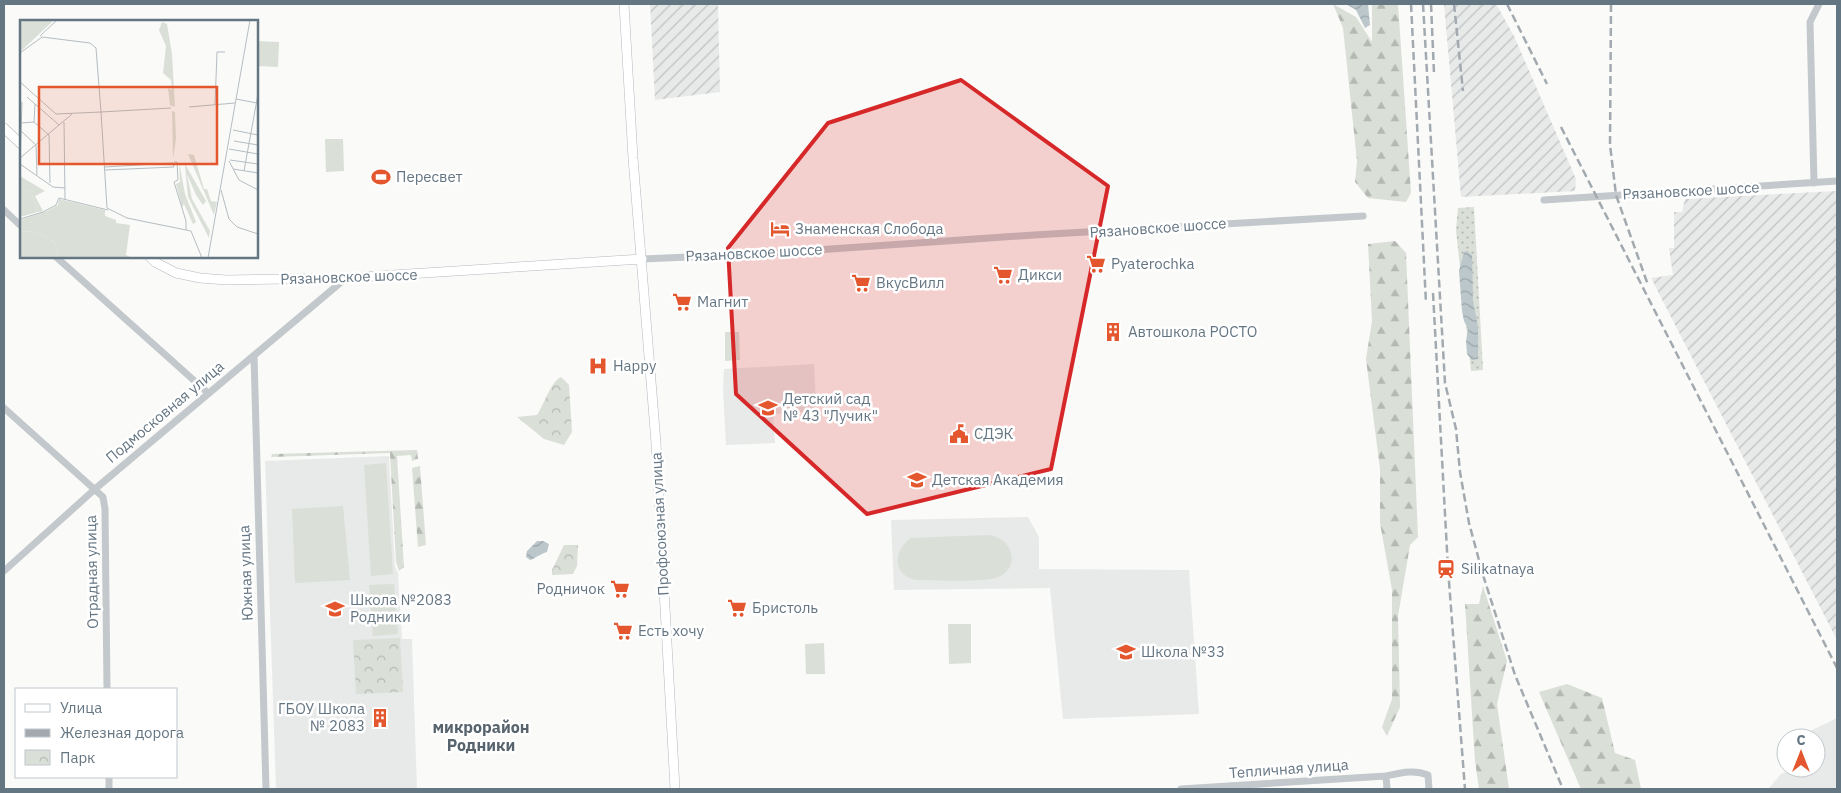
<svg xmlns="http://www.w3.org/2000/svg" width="1841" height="793" viewBox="0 0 1841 793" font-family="'IBM Plex Sans',sans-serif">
  <defs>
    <pattern id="industrial-furrows" width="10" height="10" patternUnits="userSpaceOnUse" patternTransform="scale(1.25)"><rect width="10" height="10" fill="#e8e9e9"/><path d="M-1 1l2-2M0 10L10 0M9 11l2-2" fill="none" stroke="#c0c1c2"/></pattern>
    <pattern id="grass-dots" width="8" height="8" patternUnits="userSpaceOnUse" patternTransform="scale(1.25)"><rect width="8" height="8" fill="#dadfd7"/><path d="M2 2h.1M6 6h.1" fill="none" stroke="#b4b9b4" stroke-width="1.8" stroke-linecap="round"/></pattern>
    <pattern id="forest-firs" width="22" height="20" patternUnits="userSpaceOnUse" patternTransform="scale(1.25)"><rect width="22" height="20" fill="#dadfd7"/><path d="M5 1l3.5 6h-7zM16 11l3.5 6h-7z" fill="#b4b9b4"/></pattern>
    <pattern id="park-crowns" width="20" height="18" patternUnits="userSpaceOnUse" patternTransform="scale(1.25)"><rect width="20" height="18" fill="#dadfd7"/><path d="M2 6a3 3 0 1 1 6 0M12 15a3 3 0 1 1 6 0" fill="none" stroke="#b4b9b4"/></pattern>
    <pattern id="water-waves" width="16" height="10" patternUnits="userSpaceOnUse" patternTransform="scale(1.25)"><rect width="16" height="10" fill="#bbc7cb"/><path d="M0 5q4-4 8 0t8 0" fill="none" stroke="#9ca6aa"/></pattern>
  </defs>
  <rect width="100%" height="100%" fill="#fafaf8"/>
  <path fill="#e8e9e9" d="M814 364 816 405 810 412 773 414 775 443 726 445 723 389 724 369Z
    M389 456 395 567 398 573 402 639H412L417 789H276L265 461Z
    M1028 517 1039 537V569L1189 570 1199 714 1063 719 1050 588 894 590 891 520Z
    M1837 718V789H1768L1781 774 1796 768H1816V738H1808L1806 733Z"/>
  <path fill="url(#industrial-furrows)" d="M650 4H718L720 92 655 100Z
    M1444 4H1496L1514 36 1576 179 1575 191 1461 197Z
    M1837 191V640L1651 278 1673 275 1669 248H1674V212H1682L1685 199Z"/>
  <path fill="url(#grass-dots)" d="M1474 207 1483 370 1471 371 1456 230 1458 208Z"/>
  <path fill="url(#forest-firs)" d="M1333 4 1356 17 1372 42V4H1398L1411 193 1406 202 1368 198 1355 182 1357 161 1343 28Z
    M1395 241 1406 253 1418 537 1410 545 1398 616 1400 707 1387 736 1382 727 1392 699V590L1380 523V469L1366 359 1372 321 1368 244Z
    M417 450 418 459 412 461 411 455 397 456 404 567 399 571 396 562 390 453 271 457 272 454Z
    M420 466 426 545 418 547 412 468Z
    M1483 586 1507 661 1497 704 1509 789H1479L1475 761 1465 604H1479Z
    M1567 684 1602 698 1615 753 1635 760 1641 789H1581L1539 692Z"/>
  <path fill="url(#park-crowns)" d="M561 377 569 385 572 432 564 445 544 439 517 417 537 415C545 403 550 383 561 377Z
    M564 545H578L577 566 573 574 552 575V570Z
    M400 638 403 692 356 694 353 640Z"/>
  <path fill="#dadfd7" d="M256 41 279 42 278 67 256 66Z
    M343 139 344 171 326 172 325 139Z
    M725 332H739L740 360 725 361Z
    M386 463 393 574 371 576 364 465Z
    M343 506 350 580 295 583 292 509Z
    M988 535C1012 537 1022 567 998 577 985 583 933 580 916 580 892 575 893 550 911 538Z
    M394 584 398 634 373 636 369 585Z
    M948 624H971V663L949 664Z
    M824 643 825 674H806L805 644Z"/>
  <path fill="url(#water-waves)" d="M1346 4H1368L1370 25 1365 28 1356 10Z
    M1467 251 1472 255 1473 301 1478 327V359L1472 360 1467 354 1466 341 1468 329 1464 321 1462 311 1459 271 1464 252Z
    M537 541H543L549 544 547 552C540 554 536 558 530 560L526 557 527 551Z"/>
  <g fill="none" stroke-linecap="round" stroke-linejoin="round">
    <g stroke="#b3babf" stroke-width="10">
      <path id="secondary" d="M624 4 633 158 656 443 675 789
        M4 128 21 144
        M149 256 155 262 176 273 200 278 226 280 346 278 642 259"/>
    </g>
    <path stroke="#c3c8cc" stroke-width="7" d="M1814 183 1810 22 1819 4
      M1544 200 1837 181
      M4 210 21 226
      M55 256 208 393
      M642 259 759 254 1034 235 1363 216
      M254 356 266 789
      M4 408 103 497 105 509 107 689
      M4 571 95 489 346 278
      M1386 776C1400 773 1414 769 1428 775L1429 789
      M109 777V789
      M1181 789 1386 776 1387 789"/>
    <use href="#secondary" stroke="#fff" stroke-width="9"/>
    <path stroke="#a2aab0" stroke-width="2.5" stroke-dasharray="8 4" stroke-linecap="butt" d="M1411 4 1426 303
      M1423 4 1445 383 1456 429 1460 472 1469 523 1483 575 1515 675 1563 789
      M1431 4 1434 73
      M1454 4 1463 91
      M1507 4 1547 84
      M1611 4 1610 145 1616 195 1648 285
      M1561 127 1837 668
      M1433 293 1448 569 1465 789"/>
  </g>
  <path fill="#d62828" fill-opacity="0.2" stroke="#d62828" stroke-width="4" stroke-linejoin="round" d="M961 80 1108 186 1051 469 867 514 736 394 728 248 828 123Z"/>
  <defs>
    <g id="stadium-bare" transform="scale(1.5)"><path d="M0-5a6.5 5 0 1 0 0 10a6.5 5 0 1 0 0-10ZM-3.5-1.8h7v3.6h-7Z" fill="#e4572e" stroke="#fff" stroke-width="2.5" paint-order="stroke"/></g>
    <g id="hotel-bare" transform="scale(1.5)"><path d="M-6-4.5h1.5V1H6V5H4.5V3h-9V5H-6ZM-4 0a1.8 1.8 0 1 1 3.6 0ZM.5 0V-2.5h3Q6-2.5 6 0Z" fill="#e4572e" stroke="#fff" stroke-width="2.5" paint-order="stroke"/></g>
    <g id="supermarket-bare" transform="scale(1.5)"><path d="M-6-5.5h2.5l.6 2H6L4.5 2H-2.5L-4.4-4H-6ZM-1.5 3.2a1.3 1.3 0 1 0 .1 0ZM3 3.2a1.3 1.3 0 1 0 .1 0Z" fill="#e4572e" stroke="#fff" stroke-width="2.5" paint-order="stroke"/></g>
    <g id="building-bare" transform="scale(1.5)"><path d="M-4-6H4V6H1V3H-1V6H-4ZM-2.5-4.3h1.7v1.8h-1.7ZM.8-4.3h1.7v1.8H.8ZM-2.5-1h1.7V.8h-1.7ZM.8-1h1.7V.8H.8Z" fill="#e4572e" stroke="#fff" stroke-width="2.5" paint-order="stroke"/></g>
    <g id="hospital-bare" transform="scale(1.5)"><path d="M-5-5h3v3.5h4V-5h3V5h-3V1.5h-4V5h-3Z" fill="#e4572e" stroke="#fff" stroke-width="2.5" paint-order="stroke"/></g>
    <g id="school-bare" transform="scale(1.5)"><path d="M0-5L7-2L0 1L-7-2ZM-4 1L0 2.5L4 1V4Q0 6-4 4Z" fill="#e4572e" stroke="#fff" stroke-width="2.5" paint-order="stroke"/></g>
    <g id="civic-bare" transform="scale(1.5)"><path d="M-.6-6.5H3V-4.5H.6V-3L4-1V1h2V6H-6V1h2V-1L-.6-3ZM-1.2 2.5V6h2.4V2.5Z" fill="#e4572e" stroke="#fff" stroke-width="2.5" paint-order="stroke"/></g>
    <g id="station-bare" transform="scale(1.5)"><path d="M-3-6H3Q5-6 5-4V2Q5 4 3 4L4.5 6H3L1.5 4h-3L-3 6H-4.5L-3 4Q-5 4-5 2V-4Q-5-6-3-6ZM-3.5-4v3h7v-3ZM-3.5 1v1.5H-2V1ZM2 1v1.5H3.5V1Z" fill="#e4572e" stroke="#fff" stroke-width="2.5" paint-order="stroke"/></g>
  </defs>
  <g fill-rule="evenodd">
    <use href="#stadium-bare" x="381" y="177"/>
    <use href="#hotel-bare" x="780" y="229"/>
    <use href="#supermarket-bare" x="1096" y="264"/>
    <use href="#supermarket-bare" x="1003" y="275"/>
    <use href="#supermarket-bare" x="861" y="283"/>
    <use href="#supermarket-bare" x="682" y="302"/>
    <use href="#building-bare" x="1113" y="332"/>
    <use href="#hospital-bare" x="598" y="366"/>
    <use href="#school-bare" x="768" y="408"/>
    <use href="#civic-bare" x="959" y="434"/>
    <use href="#school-bare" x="917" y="480"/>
    <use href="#station-bare" x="1446" y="569"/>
    <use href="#supermarket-bare" x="620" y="589"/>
    <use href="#supermarket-bare" x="737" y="608"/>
    <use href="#school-bare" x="335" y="609"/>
    <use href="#supermarket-bare" x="623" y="631"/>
    <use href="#school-bare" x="1126" y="652"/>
    <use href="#building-bare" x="380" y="718"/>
  </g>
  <g text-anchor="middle" stroke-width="5" stroke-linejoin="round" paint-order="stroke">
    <g font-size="15" fill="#657683" stroke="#fff" text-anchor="start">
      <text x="396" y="182">Пересвет</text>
      <text x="795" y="234">Знаменская Слобода</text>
      <text x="1111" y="269">Pyaterochka</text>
      <text x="1018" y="280">Дикси</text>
      <text x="876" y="288">ВкусВилл</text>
      <text x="697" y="307">Магнит</text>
      <text x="1128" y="337">Автошкола РОСТО</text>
      <text x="613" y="371">Happy</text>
      <text x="783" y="404">Детский сад<tspan x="783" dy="17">№ 43 "Лучик"</tspan></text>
      <text x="974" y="439">СДЭК</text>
      <text x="932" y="485">Детская Академия</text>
      <text x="1461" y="574">Silikatnaya</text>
      <text x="605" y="594" text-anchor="end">Родничок</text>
      <text x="350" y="605">Школа №2083<tspan x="350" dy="17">Родники</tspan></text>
      <text x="752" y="613">Бристоль</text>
      <text x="638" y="636">Есть хочу</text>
      <text x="1141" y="657">Школа №33</text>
      <text x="365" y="714" text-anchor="end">ГБОУ Школа<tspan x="365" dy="17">№ 2083</tspan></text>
    </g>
    <g font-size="15" fill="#657683" stroke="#fff">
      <text transform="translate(1691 191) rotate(-3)" y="5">Рязановское шоссе</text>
      <text transform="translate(1158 228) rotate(-4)" y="5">Рязановское шоссе</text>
      <text transform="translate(754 253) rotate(-3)" y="5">Рязановское шоссе</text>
      <text transform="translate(349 277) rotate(-2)" y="5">Рязановское шоссе</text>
      <text transform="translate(165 412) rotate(-40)" y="5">Подмосковная улица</text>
      <text transform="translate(660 524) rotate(-93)" y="5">Профсоюзная улица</text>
      <text transform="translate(92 572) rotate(-91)" y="5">Отрадная улица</text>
      <text transform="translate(246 573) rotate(-92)" y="5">Южная улица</text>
      <text transform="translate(1289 769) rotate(-4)" y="5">Тепличная улица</text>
    </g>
    <g font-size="16" font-weight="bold" fill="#57646e" stroke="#fff">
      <text x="481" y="733">микрорайон<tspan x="481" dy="18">Родники</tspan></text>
    </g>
  </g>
  <g transform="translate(20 20)">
    <rect width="238" height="238" fill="#fafaf8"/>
    <path d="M0 156 25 171 15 176 23 191 18 192 10 170 0 171Z" fill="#dadfd7"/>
    <path d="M142 2 147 4 152 34 155 87 150 85 148 68 152 70 151 60 143 53 146 26 139 10ZM152 91 155 92 156 119 153 139ZM163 124 165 144 186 181 183 185 176 175 167 154 172 179 190 211 189 218 168 177ZM168 134 174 135 184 169H187L191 181 197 182 194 195ZM159 142 165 174 176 202 173 204 164 184 162 187 156 164 160 162ZM0 211 14 212 35 222 38 237H0Z" fill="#dadfd7"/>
    <path d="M0 0H30L32 2 0 32ZM10 170 18 192 0 197V171ZM39 179 85 190V196L96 200V203L110 205 106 235 110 237H38L35 222 14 212 0 211V200L27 191 38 185Z" fill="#dadfd7"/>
    <path fill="none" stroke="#b5bdc2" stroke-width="1" d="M20 16 37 0M0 33 22 17 70 23 76 28 81 92 151 88M0 62 36 94 81 92 87 188 107 198 171 211 182 238M7 77 39 105M216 79 237 83M2 82 0 144 33 167 45 168M195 85 197 32H205M169 87 215 83M14 102 15 84M44 102 45 179M1 103 14 102 29 115 30 163M213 110 238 115M1 111 16 125 17 155M214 121 238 125M209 129 238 134M0 138 52 94M210 140 238 144M209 141 219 160 238 170M154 142H157L158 160 154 162 166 201V210M84 147 153 143 154 147 85 150M213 149 238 153M224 151 238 74M201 170 209 199 217 207 238 214M0 199 23 192 36 185 39 178 88 190M188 238 230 0"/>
    <path fill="#e4572e" fill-opacity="0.15" stroke="#e4572e" stroke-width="2.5" d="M19 67H197V144H19Z"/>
    <rect width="238" height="238" fill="none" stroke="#657683" stroke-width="2.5"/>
  </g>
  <rect width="1841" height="793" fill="none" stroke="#657683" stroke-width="10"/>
  <rect x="15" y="688" width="162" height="90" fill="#ffffff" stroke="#c1c8cd"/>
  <rect x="25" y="704" width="25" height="8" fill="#ffffff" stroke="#c1c8cd"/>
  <text x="60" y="713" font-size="15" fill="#657683">Улица</text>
  <rect x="25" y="729" width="25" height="8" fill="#a2aab0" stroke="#c1c8cd"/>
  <text x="60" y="738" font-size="15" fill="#657683">Железная дорога</text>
  <rect x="25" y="750" width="25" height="15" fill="url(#park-crowns)" stroke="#c1c8cd"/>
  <text x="60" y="763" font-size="15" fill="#657683">Парк</text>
  <g transform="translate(1801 753)"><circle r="24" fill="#ffffff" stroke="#c1c8cd"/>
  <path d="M0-4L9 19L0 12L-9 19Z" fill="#e4572e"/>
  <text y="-8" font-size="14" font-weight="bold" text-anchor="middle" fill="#657683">С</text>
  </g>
</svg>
